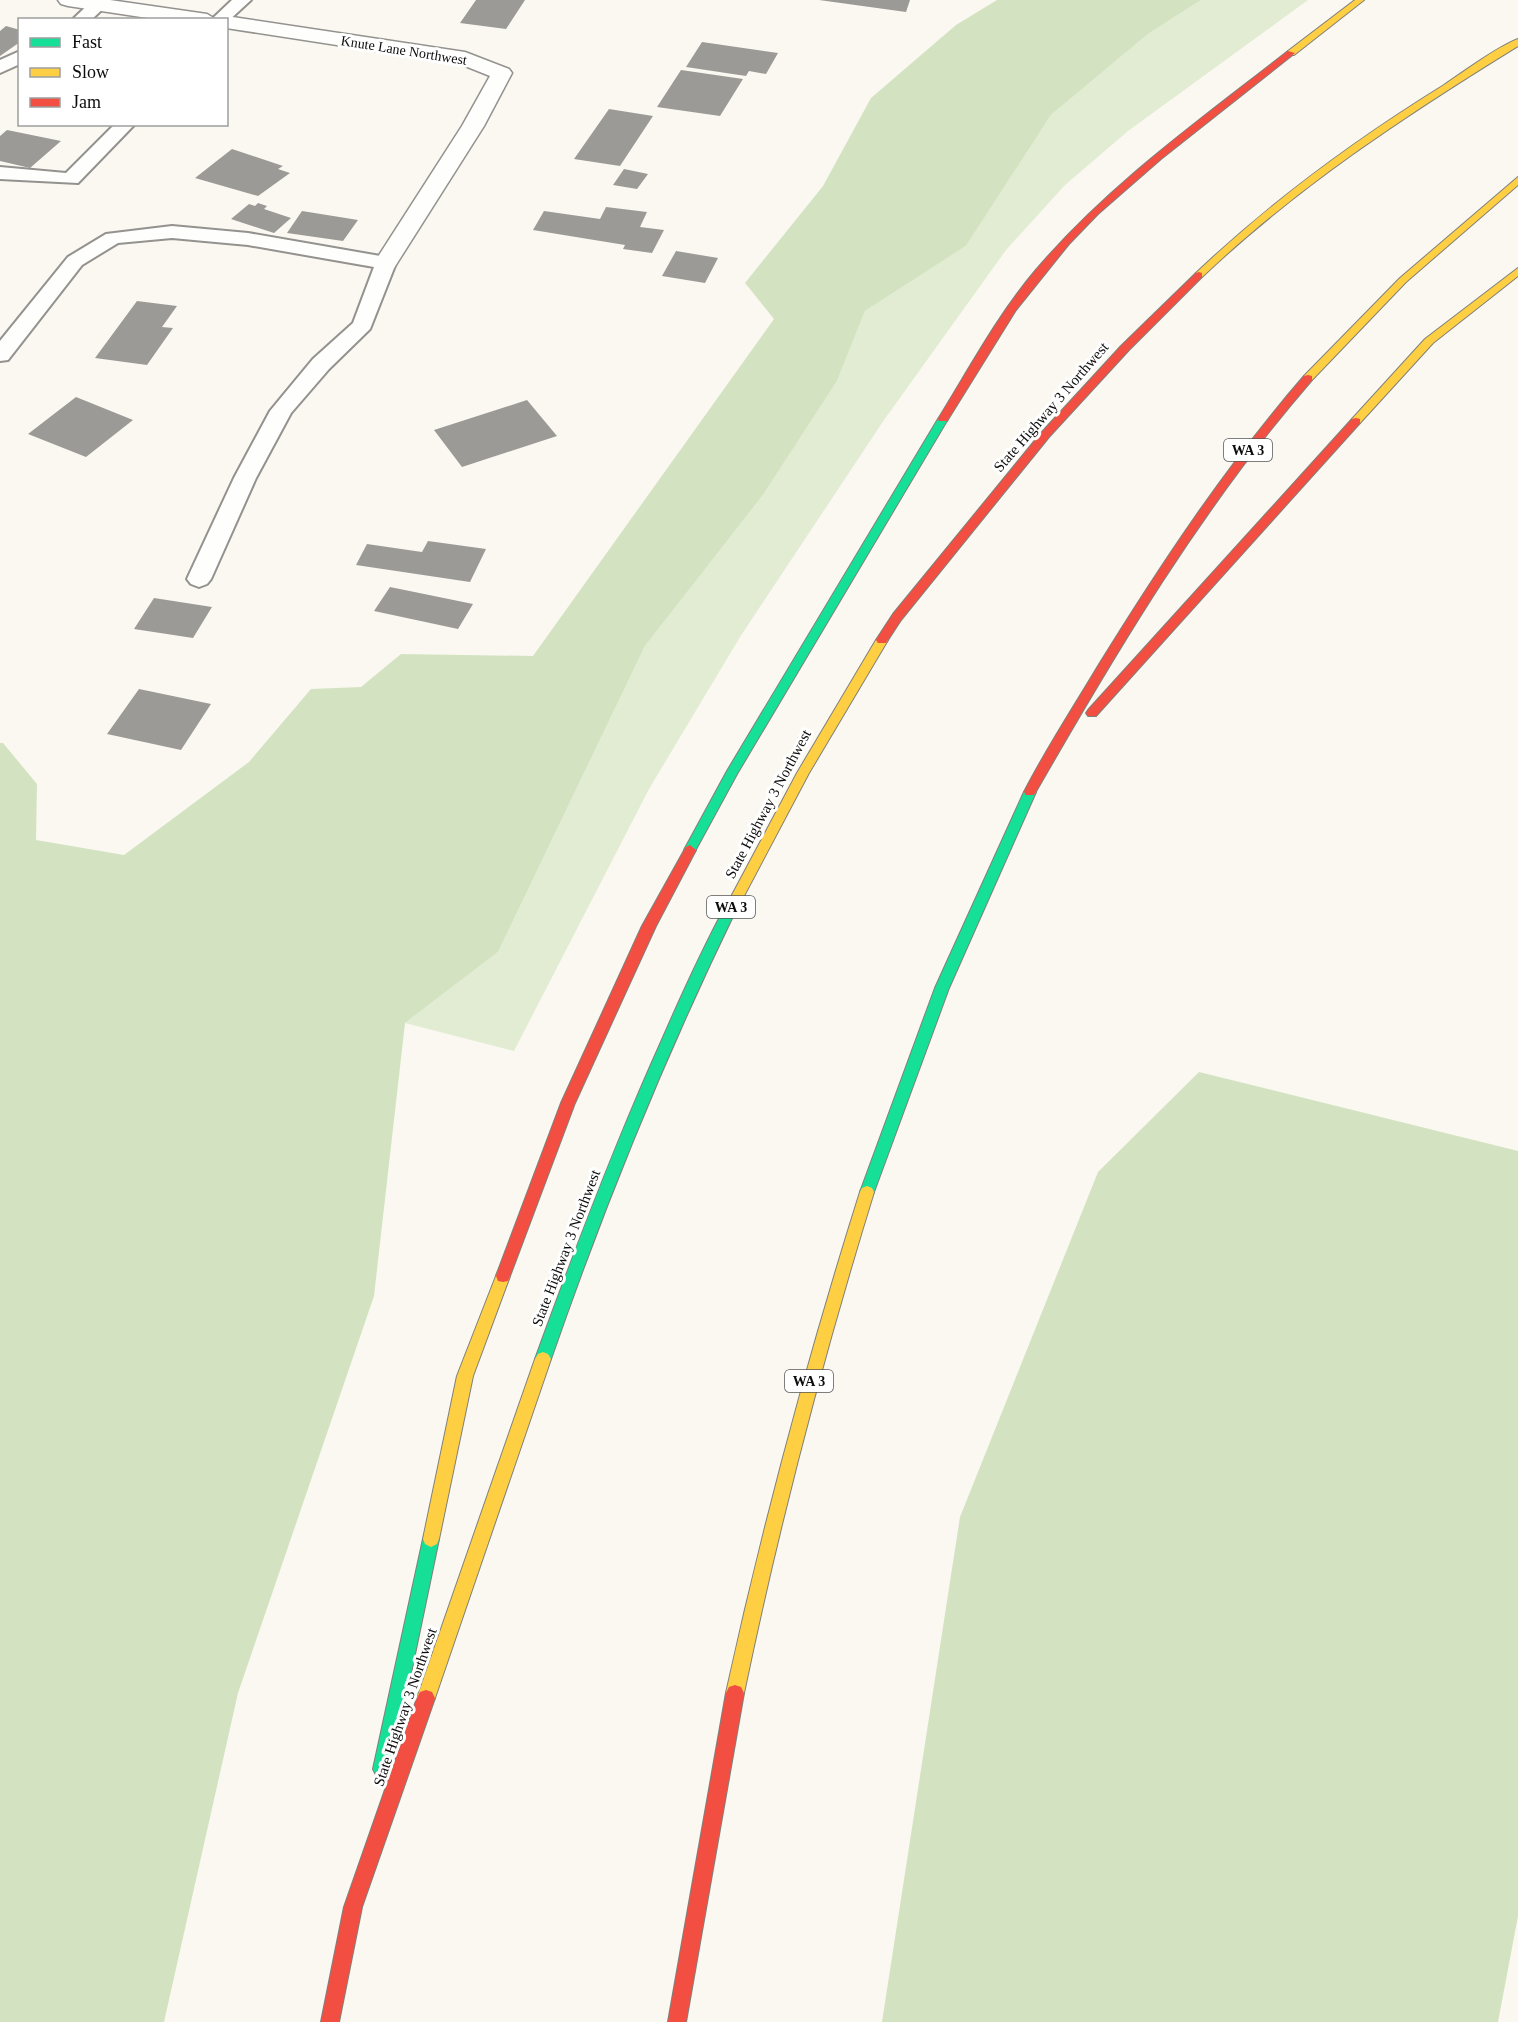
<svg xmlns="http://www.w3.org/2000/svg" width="1518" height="2022" viewBox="0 0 1518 2022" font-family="Georgia,serif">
  <rect width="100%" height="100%" fill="#faf8f0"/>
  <path fill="#e2ecd3" d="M1201 0H1308L1128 131 1065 185 1006 250 884 420 740 637 649 789 514 1051 405 1023 498 952 645 646 763 495 837 381 865 311 966 246 1051 115 1148 34Z"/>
  <path fill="#d3e3c2" d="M997 0H1201L1148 34 1051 115 966 246 865 311 837 381 763 495 645 646 498 952 405 1023 374 1296 238 1693 164 2022H0V743H3L37 784 36 840 124 855 249 762 311 689 361 687 401 654 533 656 774 319 745 283 823 186 871 98 956 25Z
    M1199 1072 1518 1151V1916L1498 2022H882L960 1517 1098 1172Z"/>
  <path fill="#9c9a96" d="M476 0H525L506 29 460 23Z
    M819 0H910L906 12Z
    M6 26 20 30V42L0 56V31Z
    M702 42 778 53 766 74 749 71 746 76 686 67Z
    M681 70 743 79 720 116 657 107Z
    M609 109 653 116 620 166 574 159Z
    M7 130 61 141 30 168 0 161V136Z
    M232 149 283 166 278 169 290 173 258 196 195 178Z
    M624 169 648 174 637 189 613 185Z
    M258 203 267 206 264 209 291 218 274 233 231 219 249 204 255 206Z
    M606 207 647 212 640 227 664 230 652 253 623 249 625 245 533 230 544 211 600 219Z
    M302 211 358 220 343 241 287 233Z
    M676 251 718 258 705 283 662 276Z
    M137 301 177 306 162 327 173 328 147 365 95 358Z
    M76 397 133 420 86 457 28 434Z
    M527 400 557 436 462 467 434 430Z
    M428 541 486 549 470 582 356 565 367 544 422 552Z
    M390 587 473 604 458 629 374 611Z
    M154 598 212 607 193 638 134 629Z
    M139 689 211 704 181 750 107 734Z"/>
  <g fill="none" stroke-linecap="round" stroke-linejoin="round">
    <g stroke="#93928f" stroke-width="4">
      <path id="lane" d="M93 0H104L108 4 91 20H72Z
        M232 0H251L226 23V20H211Z
        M20 51V64L0 73V60Z
        M115 124H135L78 183 0 179V167L66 173Z
        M172 226 248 233 386 257 393 259 396 263 370 329 329 369 291 413 256 478 211 579 207 584 199 587 191 584 187 579 234 478 270 411 313 359 353 323 374 267 248 245 172 238 118 243 82 265 8 360 0 361V341L68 257 106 234Z"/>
    </g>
    <g stroke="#93928f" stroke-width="3">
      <path id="street" d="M58 0H110L207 14 217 20H161L68 6 61 4Z
        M226 16 465 52 509 69 512 73 484 126 394 268H378L374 263 462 126 490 76 460 64 226 28V20H218Z"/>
    </g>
    <g stroke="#80807c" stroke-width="2">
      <path id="fast" d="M943 416 948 419 737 774 694 853H686L684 850 727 771 938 419Z
        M1030 788 1036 792 949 988 874 1192 872 1196 867 1198 862 1196 860 1192 935 988 1024 792Z
        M730 905 736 910C665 1056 604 1206 551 1359L548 1364 543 1366 538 1364 535 1359C574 1252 614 1146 661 1042 681 996 702 950 725 907Z
        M431 1531 437 1534 439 1539 391 1769 388 1775 382 1778 376 1775 373 1769 423 1539 425 1534Z"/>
    </g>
    <g stroke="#80807c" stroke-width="2">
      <path id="slow" d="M1355 0H1364L1294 55H1288V51Z
        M1518 39V46C1406 115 1298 186 1202 277H1196V273C1272 201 1355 140 1444 85 1465 71 1495 48 1518 39Z
        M1518 177V185L1406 282 1312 380H1304V376L1400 278Z
        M1518 268V276L1433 343 1360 423H1352V419L1425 339Z
        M882 636 888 640 809 773 735 913H725L724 910 797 773 876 640Z
        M867 1186 872 1188 874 1192C823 1357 779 1524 744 1693L741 1699 735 1701 729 1699 726 1693C763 1524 808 1357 860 1192L862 1188Z
        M503 1270 508 1271 510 1276 473 1376 439 1539 437 1544 431 1547 425 1544 423 1539 457 1376 496 1276 498 1271Z
        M543 1352 548 1354 551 1359 435 1698 432 1704 426 1706 420 1704 417 1698 535 1359 538 1354Z"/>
    </g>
    <g stroke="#80807c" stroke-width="2">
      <path id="jam" d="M1288 51 1295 53 1161 159 1098 214 1069 244 1016 310 947 421H939L938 419C969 369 997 316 1035 271 1108 185 1200 120 1288 51Z
        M1199 272 1202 273V277L1129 350 1049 437 901 620 886 643H878L876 640 893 614 1041 433 1121 346 1196 273Z
        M1308 375 1312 376V380C1202 507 1117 650 1034 795H1026L1024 792C1046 749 1073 708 1098 666 1161 564 1226 466 1304 376Z
        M1356 418 1360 419V423L1096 716H1088L1086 713 1088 710 1352 419Z
        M690 845 696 850 656 926 575 1103 510 1276 508 1281 503 1282 498 1281 496 1276 561 1103 642 926 686 847Z
        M735 1685 741 1687 744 1693 686 2022H668L726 1693 729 1687Z
        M426 1690 432 1692 435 1698 362 1907 339 2022H321L344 1907 417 1698 420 1692Z"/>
    </g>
    <use href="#lane" fill="#fefefd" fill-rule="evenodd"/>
    <use href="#street" fill="#fefefd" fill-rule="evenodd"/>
    <use href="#fast" fill="#16e098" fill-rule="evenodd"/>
    <use href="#slow" fill="#ffcf43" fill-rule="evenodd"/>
    <use href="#jam" fill="#f24e42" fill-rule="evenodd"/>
  </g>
  <g text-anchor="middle" stroke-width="6" stroke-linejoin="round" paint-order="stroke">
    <g font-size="14" fill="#0c0c0c" stroke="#fff">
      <text transform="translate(404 50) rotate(9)" y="5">Knute Lane Northwest</text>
    </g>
    <g fill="#fff" stroke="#555" stroke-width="1.5">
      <rect x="1224" y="439" width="48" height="22" rx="4.5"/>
      <rect x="707" y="896" width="48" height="22" rx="4.5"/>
      <rect x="785" y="1370" width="48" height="22" rx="4.5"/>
    </g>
    <g font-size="14" font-weight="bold" fill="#0c0c0c">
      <text x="1248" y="455">WA 3</text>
      <text x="731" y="912">WA 3</text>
      <text x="809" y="1386">WA 3</text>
    </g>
    <g font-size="15" fill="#0c0c0c" stroke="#fff">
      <text transform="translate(1051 407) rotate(-49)" y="5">State Highway 3 Northwest</text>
      <text transform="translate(768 804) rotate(-62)" y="5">State Highway 3 Northwest</text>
      <text transform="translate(566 1248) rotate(-69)" y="5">State Highway 3 Northwest</text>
      <text transform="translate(405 1707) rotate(-71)" y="5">State Highway 3 Northwest</text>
    </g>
  </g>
  <rect x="18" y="18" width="210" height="108" fill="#ffffff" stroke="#9e9e9e" stroke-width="1.5"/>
  <rect x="30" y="38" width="30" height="9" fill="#16e098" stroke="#9e9e9e" stroke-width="1.5"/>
  <text x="72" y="48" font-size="18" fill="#0c0c0c">Fast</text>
  <rect x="30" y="68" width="30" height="9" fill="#ffcf43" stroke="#9e9e9e" stroke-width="1.5"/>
  <text x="72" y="78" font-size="18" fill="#0c0c0c">Slow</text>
  <rect x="30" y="98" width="30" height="9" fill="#f24e42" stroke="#9e9e9e" stroke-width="1.5"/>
  <text x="72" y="108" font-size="18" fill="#0c0c0c">Jam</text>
</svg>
